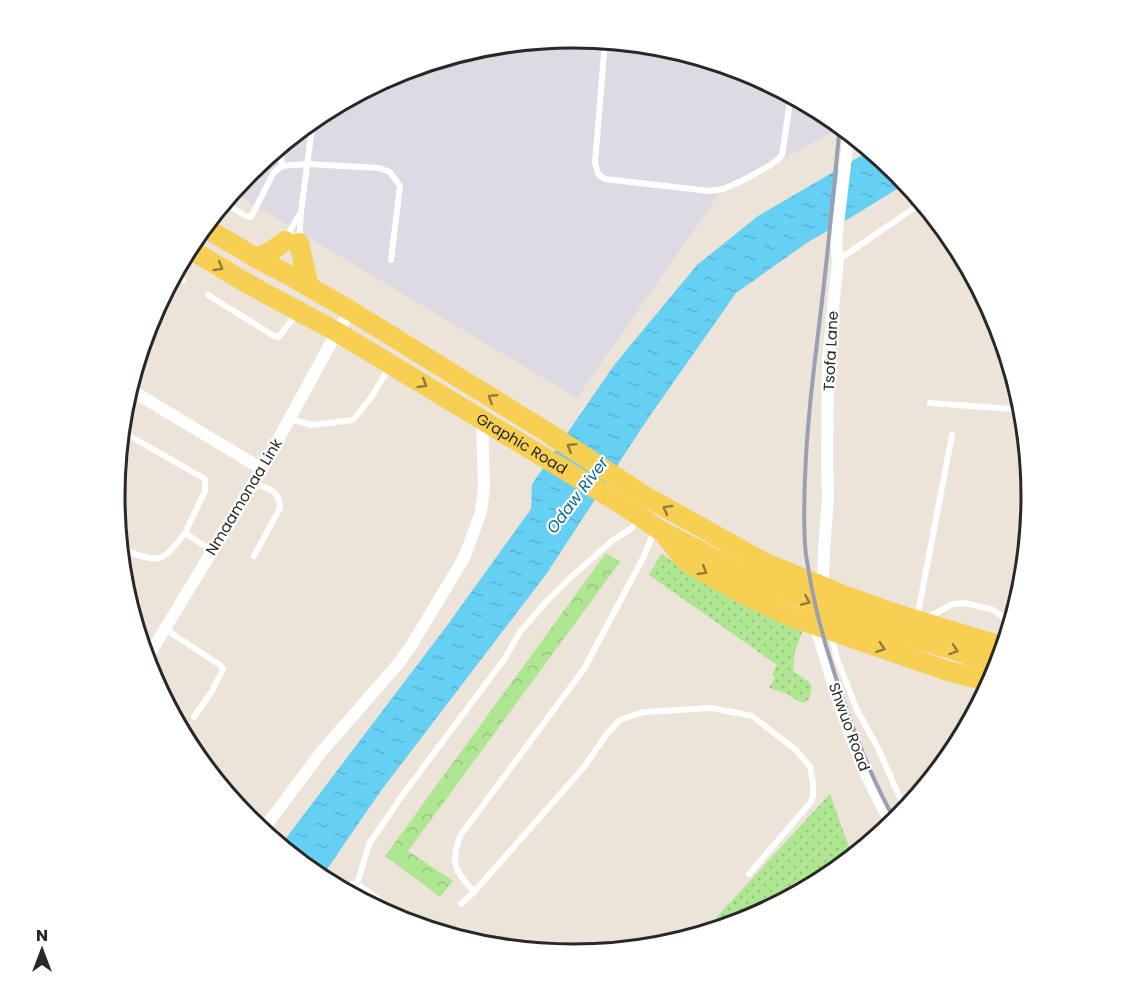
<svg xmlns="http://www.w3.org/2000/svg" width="1147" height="992" viewBox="0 0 1147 992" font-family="Poppins,sans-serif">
  <defs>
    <pattern id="grass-dots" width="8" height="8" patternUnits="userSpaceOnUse" patternTransform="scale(1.5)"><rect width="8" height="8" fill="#afe692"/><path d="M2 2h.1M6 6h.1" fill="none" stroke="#97c57e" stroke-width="1.8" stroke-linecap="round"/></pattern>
    <pattern id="forest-crowns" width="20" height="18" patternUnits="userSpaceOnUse" patternTransform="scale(1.5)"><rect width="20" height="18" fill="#afe692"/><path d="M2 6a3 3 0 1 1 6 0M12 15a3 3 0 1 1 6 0" fill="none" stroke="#97c57e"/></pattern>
    <pattern id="water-ripples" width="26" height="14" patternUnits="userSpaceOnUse" patternTransform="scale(1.5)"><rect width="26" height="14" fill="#65d0f4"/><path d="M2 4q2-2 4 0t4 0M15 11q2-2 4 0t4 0" fill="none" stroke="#58b3d1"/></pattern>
  </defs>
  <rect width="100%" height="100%" fill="#ece3d9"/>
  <path fill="#dddae3" d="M574 38 663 46 749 73 829 115 843 126 719 194 577 398 233 192 250 172 319 115 398 72 484 46Z"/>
  <path fill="url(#grass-dots)" d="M661 554 727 592 803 630 795 651 793 671C809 683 816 680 808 701L802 703 783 692 769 688 775 678 772 675 777 665 649 575Z
    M830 794 849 847 855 855 828 877 749 920 701 934Z"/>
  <path fill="url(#forest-crowns)" d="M606 553 620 562 408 851 453 881 440 897 385 856Z"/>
  <path fill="url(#water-ripples)" d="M871 150 898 172 907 183 840 224 808 242 736 293 647 420 547 573 380 792 321 878 318 877 280 846 446 627 531 509 532 484 615 364 697 265 758 216Z"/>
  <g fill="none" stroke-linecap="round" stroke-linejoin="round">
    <path stroke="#fff" stroke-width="6" d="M605 41 595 163 598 174 605 179 709 191C713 190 719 190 723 189 736 184 774 166 782 155L791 95
      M280 147 282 166
      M224 203 246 216 251 217 274 172 282 166 307 164 379 168 390 172 400 186 391 260
      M286 238 299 215
      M299 241 301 212 313 120
      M838 260 923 202
      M174 276 183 280
      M208 295 274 336 279 337 296 314
      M930 403 1024 410
      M290 419 312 425 353 420 372 396 389 368
      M121 431 205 479V491L185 533 212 551
      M254 483C268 489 280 490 280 508L254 556
      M120 548 123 550C160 562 160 565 185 533
      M131 611 137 603
      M918 613 952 435
      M930 616 953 604 964 603 991 609 1002 616 1010 630
      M165 629 220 665 223 669 212 691 194 717
      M831 634 837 659 857 710 878 748 900 798 909 807
      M357 884 369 844 404 793 505 658 520 632 546 602 569 579 613 540 632 528 639 518
      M357 884 378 899 387 914
      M345 891 351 884H357
      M474 892C455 869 450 866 460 836L584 669 643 558 655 529
      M461 904 474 892 584 767 606 735 620 720 643 712 712 708 752 716 796 750 810 767 813 783V796L811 802 749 874"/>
    <path stroke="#fff" stroke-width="12" d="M129 389 262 469
      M823 578 824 550 828 498 827 464 828 358 838 260 836 241 849 132
      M815 625C829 670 841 715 859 758 868 781 880 803 892 825
      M146 660 262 469 337 332 351 311
      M262 831 322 751 398 664 411 646 464 558 481 512 484 488 482 419"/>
    <g stroke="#f7cf52" stroke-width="20">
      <path d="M204 227 256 258 289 275 351 311 542 429 645 496 763 562 846 596 887 611 1004 647"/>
      <path d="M299 243 309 287"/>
      <path id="s1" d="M188 248 250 285 337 332 626 507 661 531 752 578 837 613 878 628 948 648 999 665"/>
      <path d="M256 258 270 252 285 241"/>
      <path d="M667 538 686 561 702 571 745 595 792 617 948 671 991 682"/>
    </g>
    <path stroke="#9c9fb4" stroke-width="4" d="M840 125C834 184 829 243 822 301 815 360 807 419 805 478 804 504 803 530 806 555 812 597 822 636 835 675 851 726 869 775 896 822"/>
  </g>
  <defs><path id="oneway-chevron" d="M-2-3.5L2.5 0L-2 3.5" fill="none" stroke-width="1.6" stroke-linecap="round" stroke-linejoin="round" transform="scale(1.5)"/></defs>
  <g stroke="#907c3d">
    <use href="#oneway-chevron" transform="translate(219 267) rotate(31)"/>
    <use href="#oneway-chevron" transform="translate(423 384) rotate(31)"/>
    <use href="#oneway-chevron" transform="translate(492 398) rotate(-148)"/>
    <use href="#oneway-chevron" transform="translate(571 447) rotate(-148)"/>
    <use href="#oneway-chevron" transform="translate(667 509) rotate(-150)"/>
    <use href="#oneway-chevron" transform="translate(703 571) rotate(31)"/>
    <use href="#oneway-chevron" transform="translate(806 601) rotate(23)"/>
    <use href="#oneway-chevron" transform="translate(881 648) rotate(19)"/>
    <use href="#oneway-chevron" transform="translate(954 650) rotate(18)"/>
  </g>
  <g text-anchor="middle" stroke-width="4.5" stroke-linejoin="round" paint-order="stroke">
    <g font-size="15" fill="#282828" stroke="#fff">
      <text transform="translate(831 351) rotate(-87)" y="5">Tsofa Lane</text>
      <text dy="5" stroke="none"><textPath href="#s1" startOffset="387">Graphic Road</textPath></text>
      <text transform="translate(244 497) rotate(-59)" y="5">Nmaamonaa Link</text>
      <text transform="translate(849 727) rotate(70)" y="5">Shwuo Road</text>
    </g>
    <g font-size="16" font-style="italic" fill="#076b9e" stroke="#fff">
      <text transform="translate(577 495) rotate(-53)" y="6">Odaw River</text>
    </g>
  </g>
  <path d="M0 0H1147V992H0ZM125 496a448 448 0 1 1 896 0a448 448 0 1 1-896 0Z" fill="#fff" fill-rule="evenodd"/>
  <path fill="none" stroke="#282828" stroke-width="3" d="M125 496a448 448 0 1 1 896 0a448 448 0 1 1-896 0Z"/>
  <g transform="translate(42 950)" stroke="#ffffff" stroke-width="4.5" paint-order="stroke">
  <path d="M0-4.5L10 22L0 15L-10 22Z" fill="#282828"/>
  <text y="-9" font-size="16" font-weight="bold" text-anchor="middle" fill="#282828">N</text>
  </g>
</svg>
